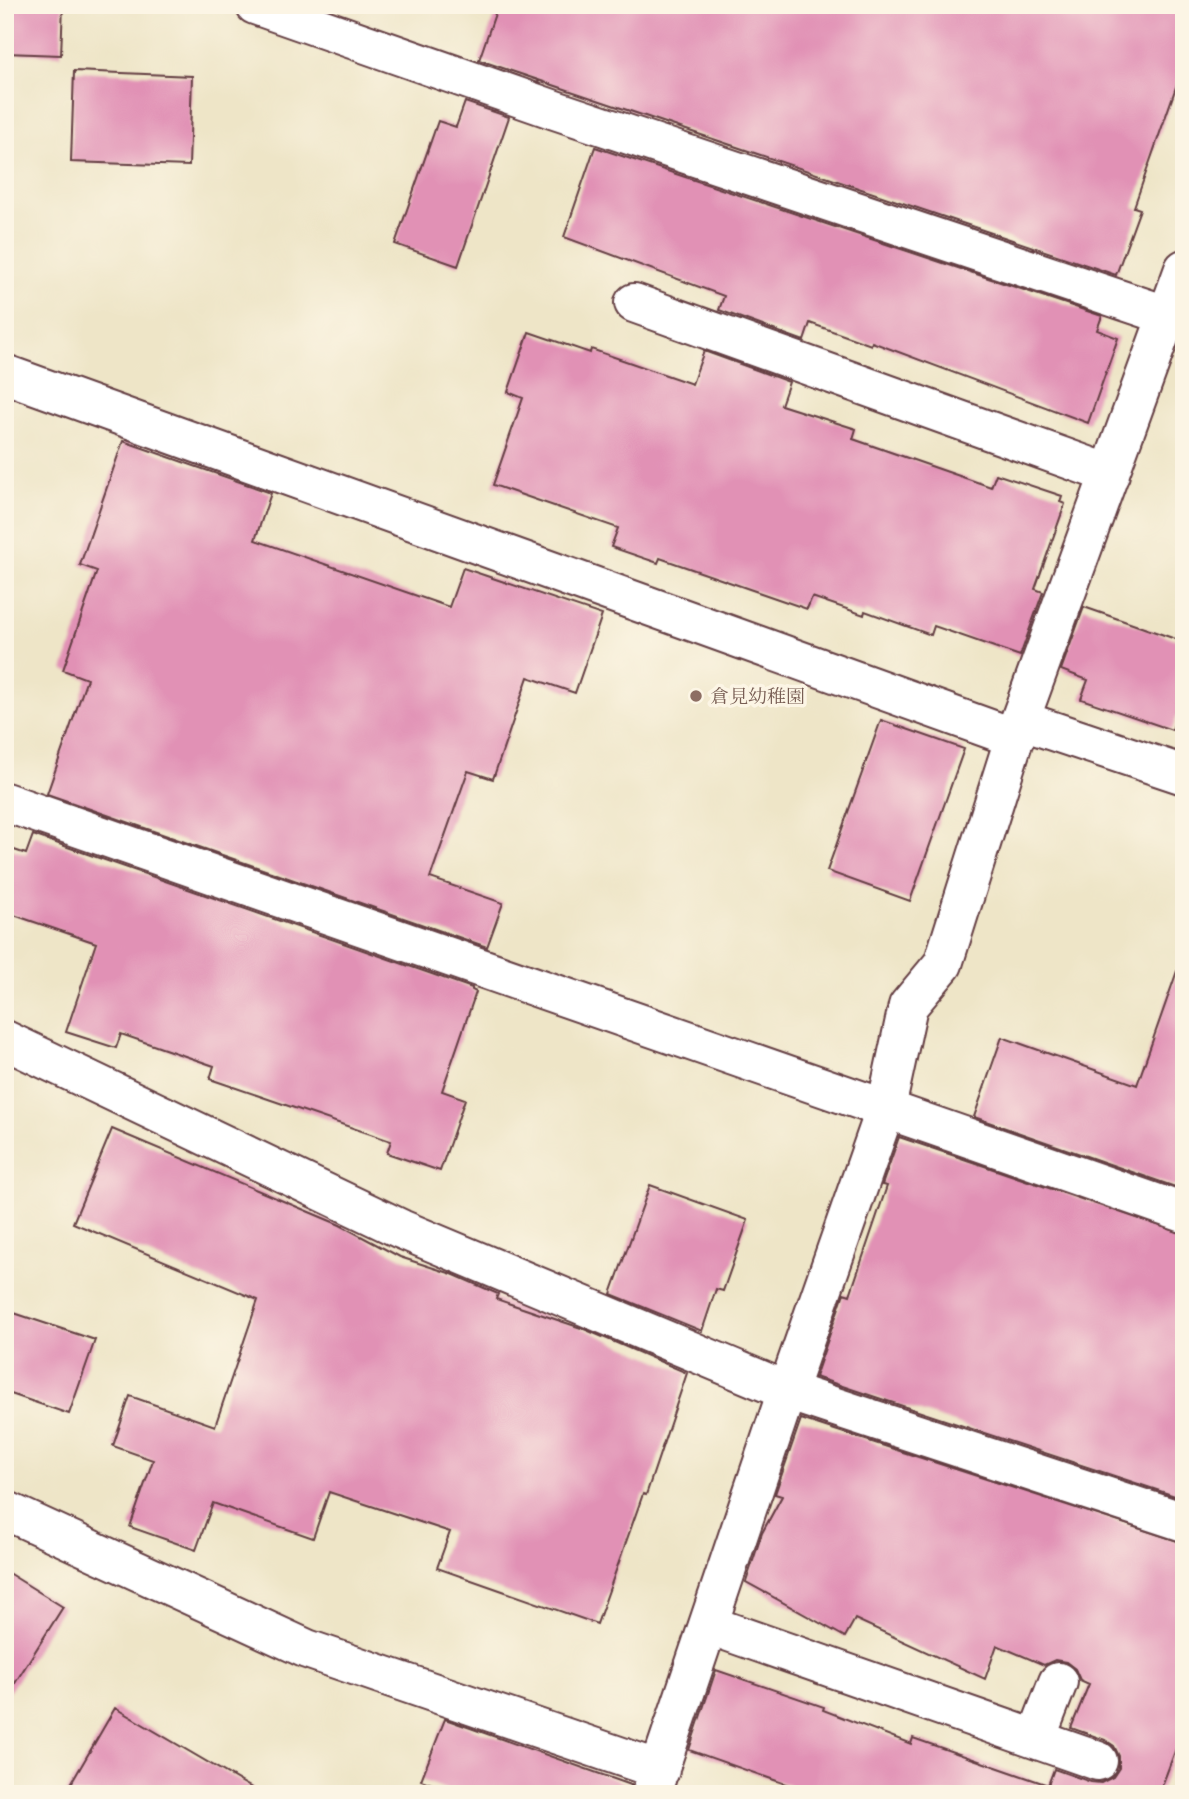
<svg xmlns="http://www.w3.org/2000/svg" width="1189" height="1799" viewBox="0 0 1189 1799" font-family="Vollkorn,'Noto Serif JP',serif">
  <rect width="100%" height="100%" fill="#fcf5e5"/>
  <filter id="ink" filterUnits="userSpaceOnUse"><feTurbulence type="fractalNoise" baseFrequency=".0143" numOctaves="2"/><feDisplacementMap in="SourceGraphic" scale="14" xChannelSelector="R" yChannelSelector="G"/><feConvolveMatrix kernelMatrix="1 2 1 2 8 2 1 2 1" color-interpolation-filters="sRGB"/></filter>
  <filter id="wash" filterUnits="userSpaceOnUse"><feTurbulence type="fractalNoise" baseFrequency=".00686" numOctaves="4" result="noise"/><feDisplacementMap in="SourceGraphic" scale="28" xChannelSelector="R" yChannelSelector="G"/><feGaussianBlur stdDeviation="1.57" result="paint"/><feColorMatrix in="noise" values="0 0 0 0 0 0 0 0 0 0 0 0 0 0 0 0 0 1.4 0 .05"/><feComposite in="paint" operator="in"/></filter>
  <g filter="url(#wash)">
    <rect width="100%" height="100%" fill="#eee5c7"/>
    <g id="blocks">
      <path fill="#e191b5" d="M5 5H63L61 55 5 53Z
        M498 5H1184V64L1134 207 1140 209 1116 275 479 60Z
        M74 71 192 76 189 166 71 162Z
        M465 102 509 117 458 266 395 244 438 121 456 127Z
        M595 147 1102 316 1097 330 1118 338 1088 423 872 342 871 345 810 323 804 341 719 310 724 296 564 237Z
        M529 332 590 353 591 349 692 384 704 351 789 382 781 405 856 429 853 439 991 487 996 474 1062 496 1060 502 1065 504 1035 589 1043 592 1020 656 934 626 931 635 865 611 864 615 812 597 807 609 660 558 658 563 611 547 618 528 493 485 523 398 508 392Z
        M123 441 271 493 255 540 449 607 463 568 602 615 575 693 528 677 493 779 468 771 430 878 503 903 487 947 47 794 87 679 63 670 97 571 80 565Z
        M1084 607 1184 642V697L1172 730 1081 699 1088 680 1061 670Z
        M881 720 964 749 910 901 827 871Z
        M33 835 472 988V990L476 992 442 1091 465 1099 440 1171 387 1153 391 1141 210 1079 214 1066 121 1034 116 1048 66 1032 96 943 5 912V847L26 854Z
        M1177 971 1184 972V1190L974 1117 1002 1037 1137 1085Z
        M112 1129 340 1225 400 1257 452 1274 498 1294 496 1299 584 1329 687 1373 646 1495 643 1494 597 1624 437 1568 450 1532 329 1492 313 1538 213 1503 196 1550 130 1527 153 1460 113 1446 130 1396 215 1426 258 1300 73 1223Z
        M899 1137 1184 1234V1499L815 1377 844 1293 850 1295 887 1186 882 1185Z
        M650 1185 748 1220 723 1291 716 1289 702 1331 611 1294Z
        M5 1310 95 1340 69 1414 5 1392Z
        M801 1419 1184 1543V1727L1159 1794H814L689 1750 716 1670 824 1707 823 1710 911 1744 913 1738 1048 1785 1054 1769 1091 1782 1101 1783 1113 1777 1119 1768V1756L1114 1746 1105 1740 1071 1728 1089 1684 1080 1680 1075 1669 1066 1662 1055 1660 1044 1665 997 1645 985 1679 855 1619 845 1637 746 1582 762 1533 782 1496 775 1494Z
        M5 1571 63 1607 5 1699Z
        M115 1708 262 1794H65Z
        M445 1719 631 1785 630 1794H458L421 1780Z"/>
    </g>
  </g>
  <g filter="url(#ink)">
    <use href="#blocks" fill-opacity="0" stroke="#633d42" stroke-width="2"/>
    <g fill="none" stroke-linecap="round" stroke-linejoin="round">
      <g stroke="#633d42" stroke-width="42">
        <path id="minor" d="M255 5 555 110 1184 321
          M634 303 1110 474
          M5 374 1015 738
          M1020 720 1184 269
          M5 802 1184 1213
          M5 1040 401 1229 787 1391 886 1108 908 1006 943 964 1020 720 1184 775
          M5 1510 307 1649 660 1770
          M709 1625 1098 1761
          M1036 1739 1058 1682
          M651 1794 787 1391 1184 1522"/>
      </g>
      <use href="#minor" stroke="#fff" stroke-width="38"/>
    </g>
  </g>
  <circle fill="#8d6e63" stroke="#fcf5e5" stroke-width="2.5" cx="696" cy="696" r="7"/>
  <g text-anchor="middle" stroke-width="7" stroke-linejoin="round" paint-order="stroke">
    <g font-size="19" fill="#785e54" stroke="#fcf5e5" text-anchor="start">
      <text x="710" y="703">倉見幼稚園</text>
    </g>
  </g>
  <rect width="1189" height="1799" fill="none" stroke="#fcf5e5" stroke-width="28"/>
</svg>
